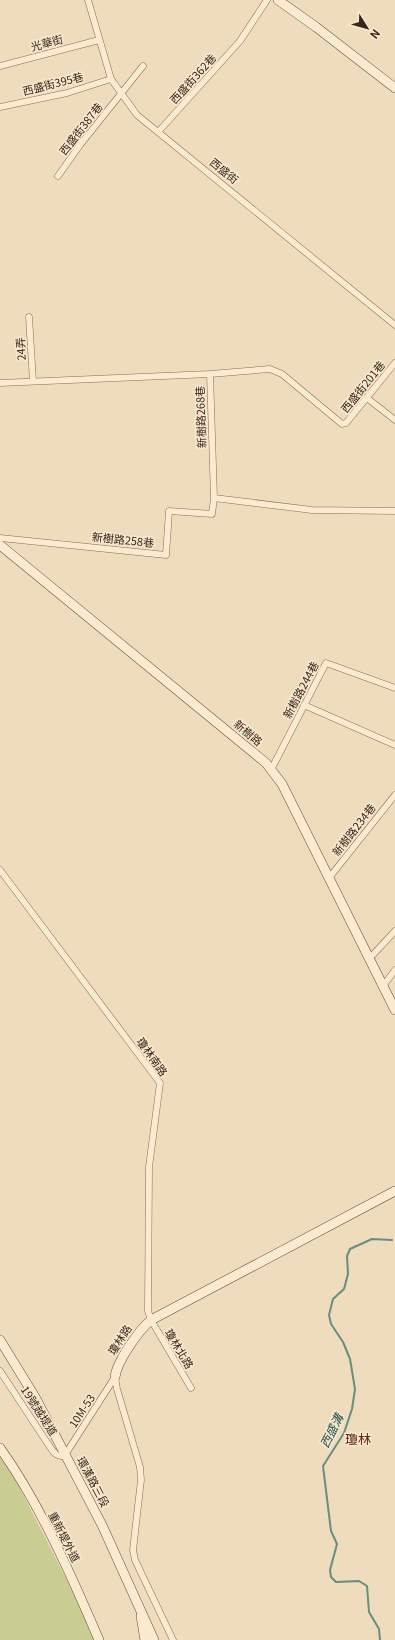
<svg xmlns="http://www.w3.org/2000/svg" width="395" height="1640" viewBox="0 0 395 1640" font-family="Georgia,'Noto Sans TC',serif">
  <rect width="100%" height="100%" fill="#efdcbd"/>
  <path fill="#cacd91" d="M0 1450 90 1625 96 1640H0Z"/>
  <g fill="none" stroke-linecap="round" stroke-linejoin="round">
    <path stroke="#688d81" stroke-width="2" d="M380 1640 379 1629 369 1612 367 1586 359 1581 336 1582 331 1577 330 1570 337 1544 331 1531 323 1466 344 1433 352 1409 355 1389 350 1359 343 1342 331 1324 329 1315 333 1299 344 1289 348 1274 347 1256 350 1249 372 1239 392 1240"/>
    <g stroke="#876c55" stroke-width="7">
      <path id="street" d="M88 0 111 79 137 115 395 325
        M0 66 99 40
        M0 107 67 93 111 79
        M159 131 240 41 267 0
        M58 176 80 145 143 66
        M29 317 33 381
        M210 374 270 369 282 374 342 424 346 423 395 363
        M0 383 210 374 214 498 312 510 395 511
        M367 398 395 420
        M0 538 166 555 169 511 212 514 214 498
        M304 705 395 745
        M271 770 326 663 395 688
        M0 870 160 1083 149 1167 148 1311 151 1320 191 1388
        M329 878 395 795
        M369 959 395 931
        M383 986 395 970
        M0 1371 50 1447C54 1453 58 1458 65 1455L115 1377
        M115 1377 117 1389 140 1467 141 1480 133 1550 135 1560 173 1640"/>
    </g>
    <g stroke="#684d39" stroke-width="10">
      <path id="secondary" d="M278 0 316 27 395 88
        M0 545 266 763 282 784 395 1010
        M0 1340 35 1397 102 1525 154 1640
        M115 1377C117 1361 139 1330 151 1320L395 1191
        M0 1448C40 1504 72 1577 99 1640
        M141 1616 145 1640"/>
    </g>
    <use href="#street" stroke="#faead0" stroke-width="6"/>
    <use href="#secondary" stroke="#faead0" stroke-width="9"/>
  </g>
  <g text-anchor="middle" stroke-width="3.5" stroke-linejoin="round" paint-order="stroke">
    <g font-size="11" fill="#36261b" stroke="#f6e7cc">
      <text transform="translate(47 43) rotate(-15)" y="4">光華街</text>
      <text transform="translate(193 79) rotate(-48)" y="4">西盛街362巷</text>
      <text transform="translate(53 84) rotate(-14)" y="4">西盛街395巷</text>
      <text transform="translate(81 129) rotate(-52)" y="4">西盛街387巷</text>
      <text transform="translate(224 171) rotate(39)" y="4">西盛街</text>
      <text transform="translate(21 349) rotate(-94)" y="4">24弄</text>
      <text transform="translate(363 387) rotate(-51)" y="4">西盛街201巷</text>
      <text transform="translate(201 417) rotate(-92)" y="4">新樹路268巷</text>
      <text transform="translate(123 540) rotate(6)" y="4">新樹路258巷</text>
      <text transform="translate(301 690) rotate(-62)" y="4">新樹路244巷</text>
      <text transform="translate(248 733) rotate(40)" y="4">新樹路</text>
      <text transform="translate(354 830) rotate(-52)" y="4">新樹路234巷</text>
      <text transform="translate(152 1057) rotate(55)" y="4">瓊林南路</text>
      <text transform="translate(120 1340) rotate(-57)" y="4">瓊林路</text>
      <text transform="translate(179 1349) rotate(59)" y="4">瓊林北路</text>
      <text transform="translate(39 1411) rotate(57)" y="4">19號越堤道</text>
      <text transform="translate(82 1411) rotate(-57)" y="4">10M-53</text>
      <text transform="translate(93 1482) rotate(62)" y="4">環漢路三段</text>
      <text transform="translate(64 1537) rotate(63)" y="4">重新堤外道</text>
    </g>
    <g font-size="12" font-style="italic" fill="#295650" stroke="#f6e7cc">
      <text transform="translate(332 1431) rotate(-63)" y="4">西盛溝</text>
    </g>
    <g font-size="13" fill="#642319" stroke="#f6e7cc">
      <text x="358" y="1444">瓊林</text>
    </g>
  </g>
  <g transform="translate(367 28) rotate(127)" stroke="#f6e7cc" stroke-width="3" paint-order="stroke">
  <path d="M0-3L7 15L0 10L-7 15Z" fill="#36261b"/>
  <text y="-6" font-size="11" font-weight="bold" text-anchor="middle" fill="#36261b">N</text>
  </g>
</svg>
